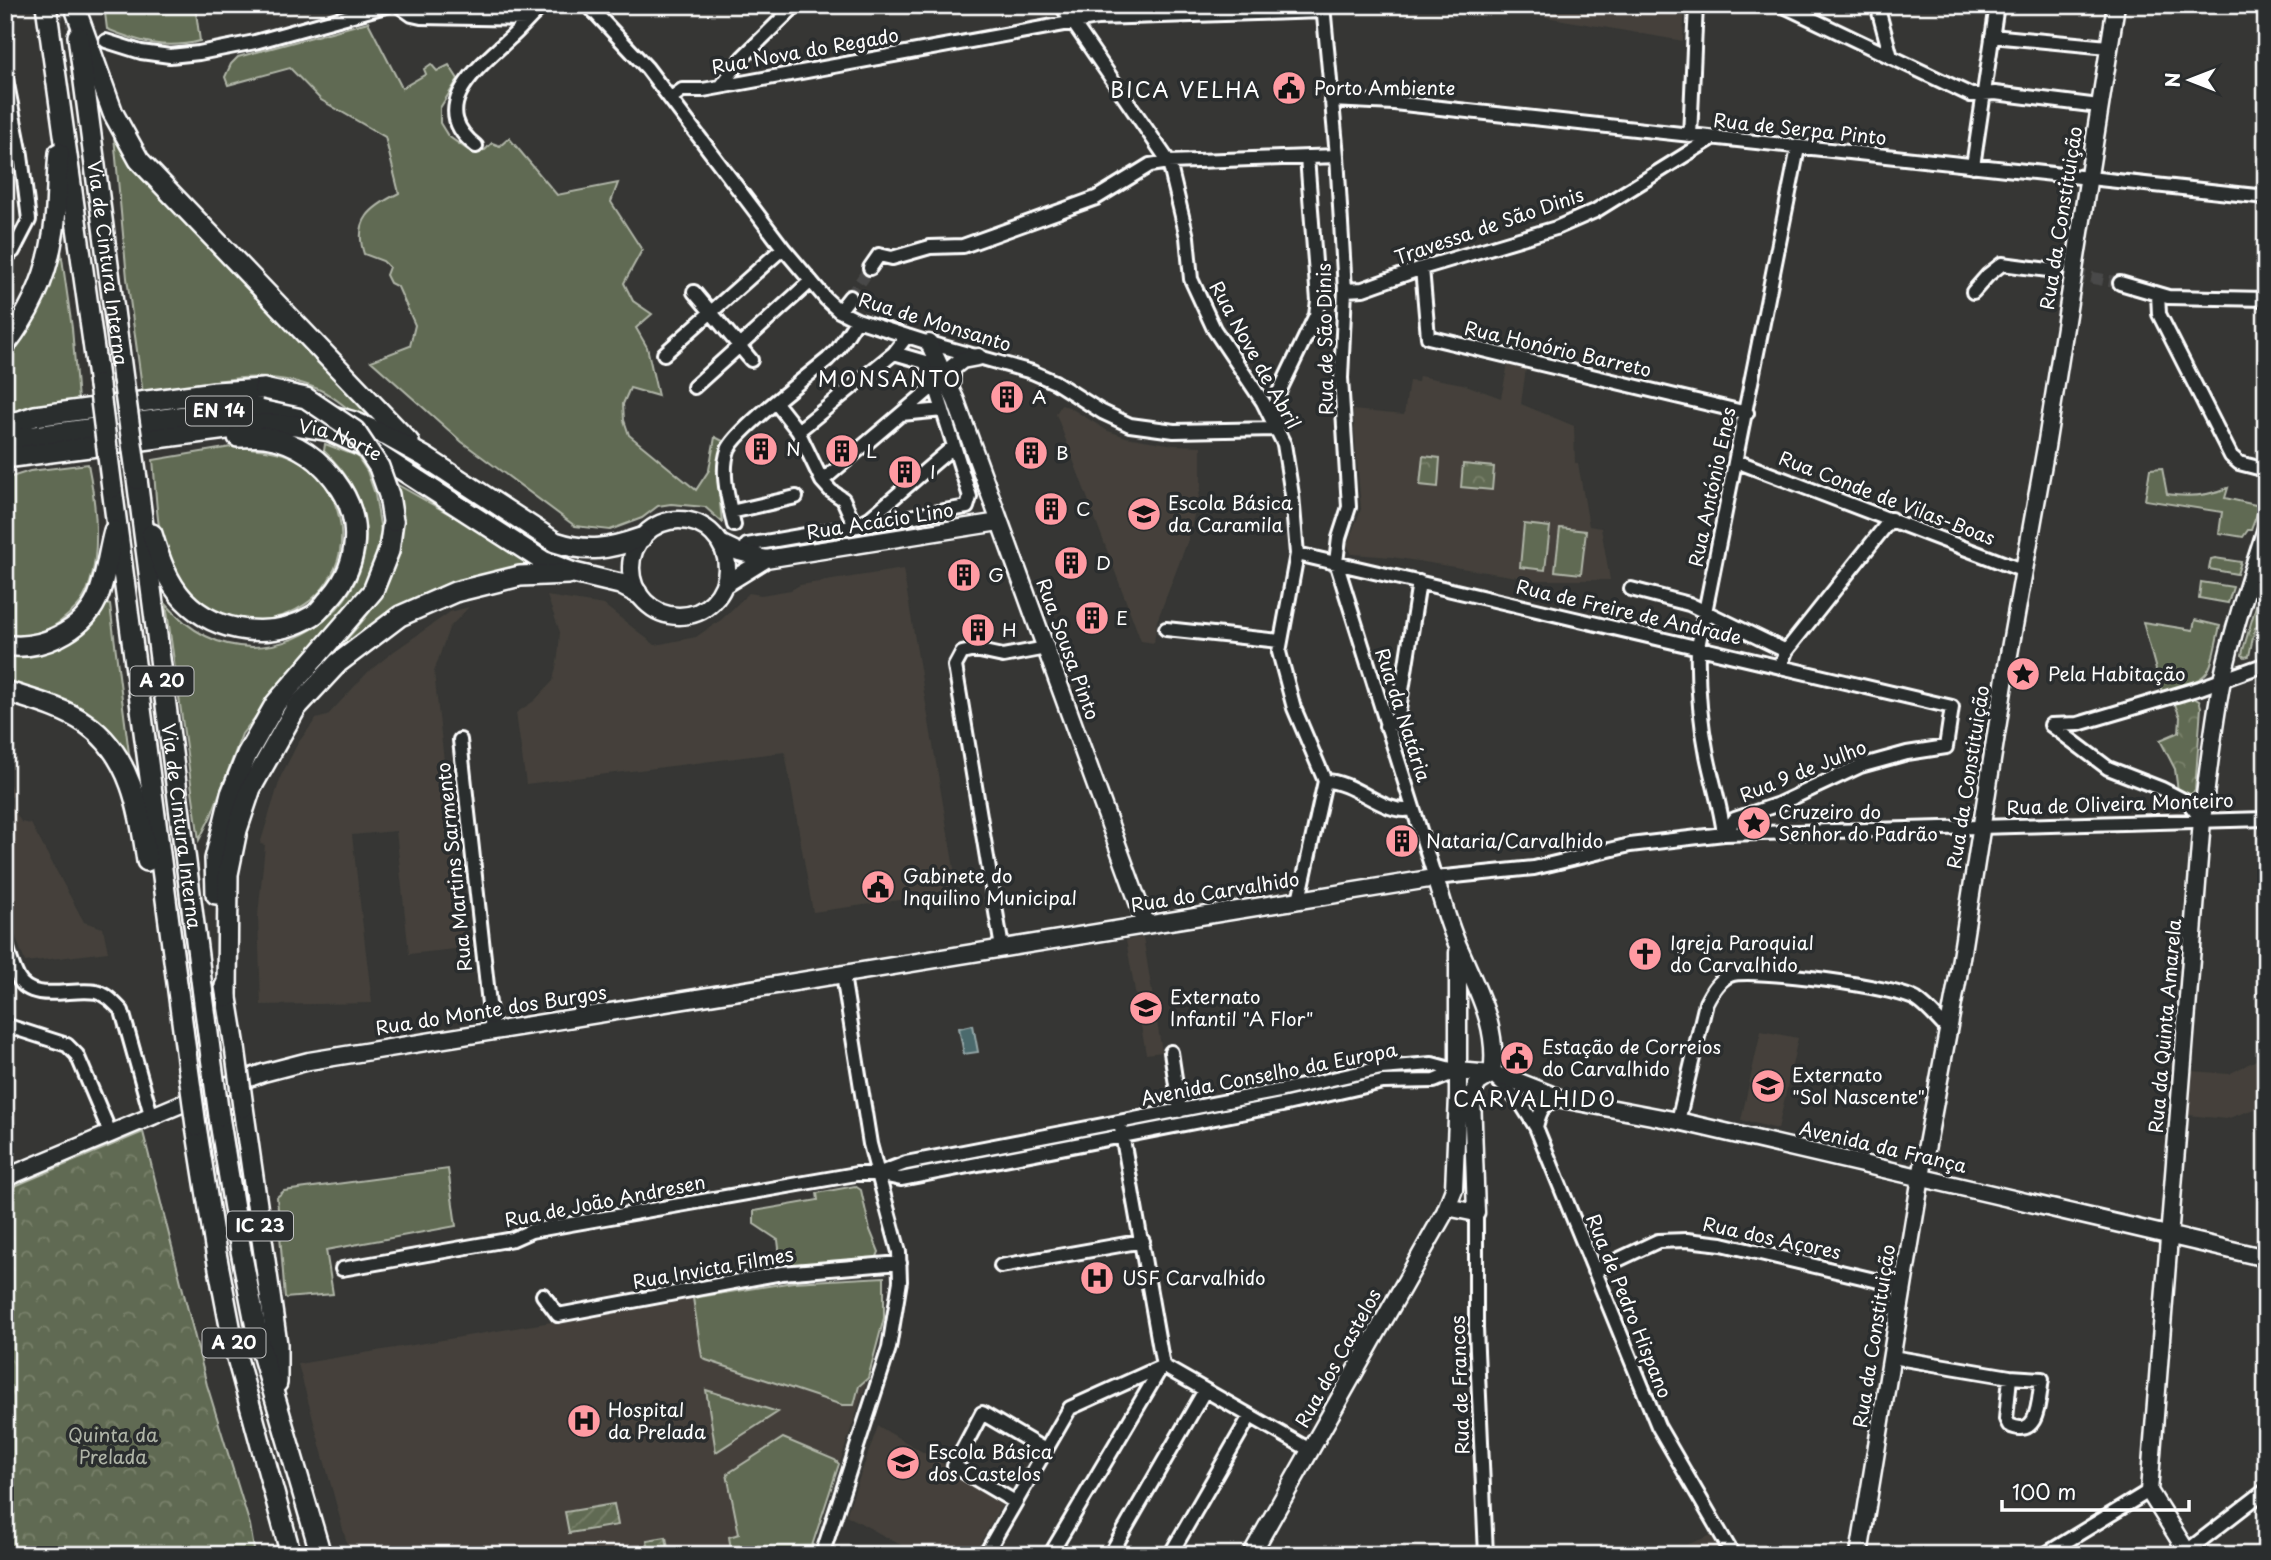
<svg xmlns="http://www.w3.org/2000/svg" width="2271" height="1560" viewBox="0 0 2271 1560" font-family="'Playpen Sans',sans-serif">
  <defs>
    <pattern id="forest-crowns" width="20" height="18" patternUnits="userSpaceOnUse" patternTransform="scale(1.75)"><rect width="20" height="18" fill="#616b52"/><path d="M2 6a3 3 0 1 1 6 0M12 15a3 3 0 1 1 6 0" fill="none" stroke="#79816c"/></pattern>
    <pattern id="garden-furrows" width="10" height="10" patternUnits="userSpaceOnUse" patternTransform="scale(1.75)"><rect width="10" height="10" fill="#616b52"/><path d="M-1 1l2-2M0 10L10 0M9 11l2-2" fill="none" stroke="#79816c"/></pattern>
  </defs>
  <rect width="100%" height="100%" fill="#363634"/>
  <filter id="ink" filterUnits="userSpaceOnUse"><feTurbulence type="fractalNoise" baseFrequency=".0143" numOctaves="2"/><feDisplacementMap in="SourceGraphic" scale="14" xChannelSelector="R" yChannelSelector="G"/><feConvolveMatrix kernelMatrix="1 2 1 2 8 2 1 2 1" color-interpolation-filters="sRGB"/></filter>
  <g filter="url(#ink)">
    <path fill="#44413b" d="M1547 5H1685L1683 41 1546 17Z
      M1508 364 1526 368 1521 404 1574 426 1575 463H1578L1589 526 1601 528 1610 580H1535L1392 557 1352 554 1347 545 1361 509 1353 410 1404 415 1409 381 1418 382 1419 376 1463 384 1501 398Z
      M1061 405 1069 407 1108 431 1126 437 1174 445 1201 446V487L1188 540 1157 621 1154 643 1141 641 1056 414Z
      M903 569 958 892 813 912 785 752 526 784 516 713 534 701 553 681 558 657 560 632 547 596 604 605 655 645 696 637 721 620 749 593 761 595 791 590 800 585Z
      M469 607 449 628 434 672 465 948 409 954 396 831 352 835 372 1003 261 1005 258 916 265 845 260 844 281 776 298 743 316 719 327 716 368 672 393 652 450 612Z
      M5 781 9 782 15 796 8 798 21 822 31 824 84 922 103 928 108 952 25 962 5 907Z
      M1143 937 1162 1052 1146 1054 1126 940Z
      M1761 1031 1798 1038 1778 1129 1741 1120Z
      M2266 1055V1105L2226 1119 2188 1115 2192 1071 2229 1074Z
      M884 1277V1318L868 1378 809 1555H350L298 1364 793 1282Z
      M878 1426 1005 1500 973 1555H919L846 1515Z
      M1712 1535 1723 1555H1660Z"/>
    <path fill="#616b52" stroke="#b0b5a8" stroke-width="2" d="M104 5H195L200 41C166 50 138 42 107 29Z
      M368 22 402 88 426 74 424 69 431 64 437 71 449 65 458 79 440 108V123L448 136 468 150H485L492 143 500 146 509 138 557 195 618 183 611 202 642 250 624 283 633 301 652 314 636 328 647 347 658 396 630 388 623 404 624 420 629 435 696 490 709 470 715 437 725 442 719 493 722 522 705 507 671 504 658 506 642 518 610 530 575 526 462 442 371 361 410 346 415 325 398 287 390 283 386 275 389 267 383 261 364 254C353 220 371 207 399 193L385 137 321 100 290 68 228 85 225 77 231 64 238 57Z
      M114 136 156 187 387 428C379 425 370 423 362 418 347 410 335 396 318 389 263 365 200 384 143 394L127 278Z
      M60 244 72 328 78 400 5 412V363L24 336 42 302Z
      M325 444 357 456 367 471 375 494 381 531 374 565 363 588 343 614 305 654 242 734 211 816 199 840 166 604C269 724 447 566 324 451Z
      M231 447C250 448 271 449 289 456 331 472 353 526 335 568 317 610 267 631 224 615 198 606 176 581 166 555 156 529 156 489 153 460Z
      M88 464C96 503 104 567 81 602 76 609 68 615 61 621 45 633 26 638 5 635V479L30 471Z
      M2162 468 2167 494C2189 498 2207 496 2228 488L2225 498 2260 506 2251 530H2248L2243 537 2219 533 2222 512 2145 500 2150 469Z
      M398 485 545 568 480 578 301 689C360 621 416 586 398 485Z
      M1524 524 1550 527 1545 570 1520 567Z
      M1560 528 1586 531 1581 574 1555 571Z
      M2215 558 2241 562 2237 574 2209 569 2211 559Z
      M2201 582 2233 587 2228 603 2199 598Z
      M107 604 110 605 130 761 47 695 5 681V657C51 659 81 639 107 604Z
      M2195 620 2220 626C2207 679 2216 676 2162 692L2143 622 2193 630Z
      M448 1169 456 1226 326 1250 333 1294 285 1298 277 1197 284 1191Z
      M855 1186 861 1190 870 1230 879 1252 876 1259 781 1265 778 1240 754 1224V1211L818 1200 817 1193Z
      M884 1277V1318L868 1378 859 1386 854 1405H842L706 1360 702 1357 693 1298 793 1282Z
      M706 1390 778 1412 716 1452Z
      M783 1438 835 1460 839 1464 809 1555H732L729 1537 739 1534 727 1474Z"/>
    <path fill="url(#forest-crowns)" stroke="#b0b5a8" stroke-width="2" d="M1423 456 1440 458 1438 487 1420 485Z
      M1463 464 1494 467 1492 490 1461 487Z
      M2266 572V623L2255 628 2249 656 2245 657 2242 655 2243 650Z
      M2192 697 2199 701 2201 707 2195 791 2189 795 2178 791 2175 769 2160 740 2179 732 2180 717 2174 702Z
      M143 1132 207 1385 250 1525 255 1555H5V1190Z"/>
    <path fill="url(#garden-furrows)" stroke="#b0b5a8" stroke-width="2" d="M614 1504 618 1525 569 1533 565 1512Z
      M666 1537 669 1555H649L647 1540Z"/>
    <path fill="#4c6b6d" stroke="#94a6a7" stroke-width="2" d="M973 1025 978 1052 964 1054 959 1028Z"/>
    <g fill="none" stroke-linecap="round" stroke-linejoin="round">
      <path stroke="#4a4a48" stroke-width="12" stroke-dasharray="12 6" stroke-linecap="butt" d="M36 5 106 41
        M2056 271 2120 283
        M850 297 870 268"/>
      <g stroke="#fff" stroke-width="18">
        <path id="minor" d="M398 5 412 15 421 17 527 19
          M588 5 647 68 783 248 826 299 839 311 857 320 929 343 1032 372 1055 382 1102 412 1130 425 1174 431 1276 429
          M1061 5 1169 162 1187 237 1191 279 1214 329 1263 402 1284 444 1292 495 1297 554 1279 652 1294 708 1325 781C1355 781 1385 816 1412 809
          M1323 5 1337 156 1345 290 1341 378 1349 507 1339 538 1336 562 1435 878 1534 868 1630 845 1724 834 2266 819
          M1782 5 1971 95 1995 93 2099 106
          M1877 5 1891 57
          M1992 36 2108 47
          M106 41 141 52 170 56 199 53 255 42 389 5
          M5 74 21 155 29 220 13 251 5 258
          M722 85 743 57 796 5
          M671 98 682 90H703L1097 18 1323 11
          M1331 100 1394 103 2266 197
          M1690 136 1696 5
          M476 146C426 107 478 68 509 39 522 28 530 16 544 5
          M1973 166 1997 5
          M870 268 879 255 892 258 930 247 963 246 1096 198 1150 165 1169 162 1337 156
          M1422 268 1428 337 1747 413
          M2120 283 2168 297 2266 299
          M1345 290 1363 289 1422 268 1556 228 1595 211 1711 139
          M694 292 751 360
          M1973 292 1988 275 2002 264 2056 271
          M2158 294 2159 314 2231 456 2239 463 2266 470
          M839 311 850 297
          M664 354 783 248
          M694 387 811 281
          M776 403 798 431 894 353 907 336
          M901 414 943 410
          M1276 425V404L1278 394 1316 315 1318 301 1307 157
          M798 431 822 481 831 491 843 499 855 526 870 518 954 446
          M1736 461 2024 571
          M822 481 935 385
          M731 512 796 497
          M734 525C729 501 720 474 728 450 735 431 809 375 828 359L838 349 857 320
          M747 545 967 507 970 497 935 385 925 362 894 353
          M1297 554 1952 707 1946 747 1907 753 1860 766 1779 804 1735 819 1724 834
          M1631 589 1689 604 1786 651
          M1166 629 1280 641
          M1780 667 1786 651 1891 519
          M2051 725 2078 724 2200 688 2266 664
          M2051 725 2108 768 2162 789 2189 803 2202 820
          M1386 726 1394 723 1398 716 1419 582
          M460 740 492 1031
          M1724 834C1721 807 1712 781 1707 755 1700 719 1697 683 1698 647L1798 148
          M1299 900 1325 781
          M5 942C9 954 12 967 18 978 32 1004 73 987 96 992 107 994 115 1004 122 1011L152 1118
          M1002 948 955 666 962 653 975 650 1003 656 1046 648
          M5 1025 67 1045 77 1055 111 1135
          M1171 1052 1180 1111
          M1492 1075 1520 1102 1536 1127 1658 1426 1733 1555
          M1678 1121 1706 1003C1711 993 1718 980 1730 975 1751 967 1898 987 1917 1000 1928 1007 1938 1020 1948 1030
          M1536 1127C1540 1110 1543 1102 1562 1099
          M1121 1128 1163 1366
          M877 1174 906 1163 1279 1091 1381 1068 1432 1064 1458 1071
          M1476 1213V1328L1486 1555
          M1001 1266 1143 1241
          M342 1269 513 1239 531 1231 856 1174H877L901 1179 1282 1105 1383 1082 1434 1081 1458 1071
          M1594 1271 1658 1241 1687 1240 1722 1244 1904 1287
          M543 1295 558 1315 782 1273 900 1263
          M1892 1357 2010 1377 2042 1379C2038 1400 2040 1439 2009 1425L2006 1419 2010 1377
          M1163 1366 1310 1450
          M1015 1502 954 1466 982 1413 1045 1450
          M2187 1551 2266 1490
          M822 1555 889 1348 900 1281 899 1252 870 1144 843 975
          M985 1555 1070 1408 1163 1366
          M1050 1555 1162 1366
          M1110 1555 1205 1390
          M1170 1555 1250 1416
          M2044 1555 2149 1491"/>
      </g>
      <g stroke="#fff" stroke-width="21">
        <path id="major" d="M929 343 956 401 1146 924
          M951 385 952 368 962 360 978 357
          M631 568a48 48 0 1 1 96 0a48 48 0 1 1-96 0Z
          M720 543 739 552 766 559
          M724 585 766 559 999 522
          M1458 1071 1492 1074 1514 1080 1562 1099 1678 1121 2266 1258
          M5 1178 212 1091 263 1073 309 1061 1435 878C1443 902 1449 928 1460 950 1478 992 1499 1028 1492 1074
          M1447 1207 1476 1213 1472 1095 1478 1083 1492 1074
          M1251 1555 1445 1212 1454 1189 1458 1096V952
          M1859 1555 1921 1177 1958 977 2006 671 2046 447 2116 5
          M2189 1555 2149 1491 2150 1479 2202 820C2208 773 2213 726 2222 680 2233 629 2250 579 2266 529"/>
      </g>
      <g stroke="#fff" stroke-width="24">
        <g id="highway">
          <path d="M46 5 99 385"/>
          <path d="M74 5 113 113 139 160 409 442"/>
          <path id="s1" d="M78 36 123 379"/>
          <path d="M5 345C30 313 47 275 53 235 58 209 56 180 59 153"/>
          <path d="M5 426 35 416 215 392 264 389"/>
          <path d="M5 440 245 408 308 409 354 422 387 436 425 457 555 542C588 553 609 549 641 538"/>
          <path id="s2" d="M5 458 265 424 295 425 330 431 371 450 543 561 574 573 620 584 637 593"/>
          <path id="s3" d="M137 479 211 1057"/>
          <path d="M112 488 188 1067"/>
          <path d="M152 534C159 557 167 582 184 600 217 634 273 640 312 616 318 613 323 606 327 601 357 571 364 525 341 489 323 461 299 442 265 437 256 436 247 437 238 437"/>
          <path d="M5 645C39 651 82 632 97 599 106 578 108 553 114 531"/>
          <path d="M5 691C32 700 62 707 85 723 131 754 140 811 147 861"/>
          <path d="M216 894 215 859 231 794 247 754 276 703 373 591 389 551 393 521"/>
          <path d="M225 986 235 1047"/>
          <path d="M227 997 228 874 237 830 251 788 296 708 338 663 400 616 455 592 520 576 568 574"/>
          <path d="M243 1107 277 1344V1383"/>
          <path d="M219 1116 241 1251 259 1343 321 1555"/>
          <path d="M196 1126 216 1253 234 1347 291 1555"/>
        </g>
      </g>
      <use href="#minor" stroke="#2a2d2e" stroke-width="12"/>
      <use href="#major" stroke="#2a2d2e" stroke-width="16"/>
      <use href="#highway" stroke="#2a2d2e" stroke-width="19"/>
      <g stroke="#fff" stroke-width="24" stroke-linecap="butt">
        <path id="highway-bridge" d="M123 379 137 479
          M99 385 112 488
          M264 389 306 398 355 431 379 467 389 495 393 521
          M235 1047 243 1107
          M211 1057 219 1116
          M188 1067 196 1126"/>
      </g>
      <use href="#highway-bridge" stroke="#2a2d2e" stroke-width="19"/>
    </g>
  </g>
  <defs>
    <g id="civic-disc" transform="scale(1.75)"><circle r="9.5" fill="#ff9aa2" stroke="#2a2d2e"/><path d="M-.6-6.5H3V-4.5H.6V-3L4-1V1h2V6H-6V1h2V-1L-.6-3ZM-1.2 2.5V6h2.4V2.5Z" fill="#111"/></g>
    <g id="building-disc" transform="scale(1.75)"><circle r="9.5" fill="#ff9aa2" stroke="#2a2d2e"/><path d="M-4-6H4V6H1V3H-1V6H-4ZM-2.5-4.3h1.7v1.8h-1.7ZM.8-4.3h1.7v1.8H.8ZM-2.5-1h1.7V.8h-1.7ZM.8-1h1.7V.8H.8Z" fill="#111"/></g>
    <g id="school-disc" transform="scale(1.75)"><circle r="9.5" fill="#ff9aa2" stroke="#2a2d2e"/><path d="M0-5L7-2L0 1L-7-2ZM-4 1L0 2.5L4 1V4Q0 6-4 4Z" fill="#111"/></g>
    <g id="sight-disc" transform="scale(1.75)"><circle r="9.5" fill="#ff9aa2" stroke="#2a2d2e"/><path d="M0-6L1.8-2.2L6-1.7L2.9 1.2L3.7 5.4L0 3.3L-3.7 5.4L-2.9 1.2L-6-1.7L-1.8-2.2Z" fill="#111"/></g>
    <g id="church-disc" transform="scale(1.75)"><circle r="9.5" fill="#ff9aa2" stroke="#2a2d2e"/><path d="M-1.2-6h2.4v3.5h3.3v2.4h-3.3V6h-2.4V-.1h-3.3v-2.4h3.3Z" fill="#111"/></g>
    <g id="hospital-disc" transform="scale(1.75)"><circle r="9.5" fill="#ff9aa2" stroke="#2a2d2e"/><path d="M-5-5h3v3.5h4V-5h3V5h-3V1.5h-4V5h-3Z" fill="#111"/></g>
  </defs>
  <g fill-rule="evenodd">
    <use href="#civic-disc" x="1289" y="88"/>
    <use href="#building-disc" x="1007" y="397"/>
    <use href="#building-disc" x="761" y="449"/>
    <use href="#building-disc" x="842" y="451"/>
    <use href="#building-disc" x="1031" y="453"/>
    <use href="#building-disc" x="905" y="472"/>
    <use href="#building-disc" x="1051" y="509"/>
    <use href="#school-disc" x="1144" y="514"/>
    <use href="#building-disc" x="1071" y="563"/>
    <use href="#building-disc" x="964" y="575"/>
    <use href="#building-disc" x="1092" y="618"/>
    <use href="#building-disc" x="978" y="630"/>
    <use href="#sight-disc" x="2023" y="674"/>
    <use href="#sight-disc" x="1754" y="823"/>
    <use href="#building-disc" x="1402" y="841"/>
    <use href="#civic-disc" x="878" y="887"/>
    <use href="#church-disc" x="1645" y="954"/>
    <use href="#school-disc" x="1146" y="1008"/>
    <use href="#civic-disc" x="1517" y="1058"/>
    <use href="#school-disc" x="1768" y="1086"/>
    <use href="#hospital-disc" x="1097" y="1278"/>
    <use href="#hospital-disc" x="584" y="1421"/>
    <use href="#school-disc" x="903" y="1463"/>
  </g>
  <g text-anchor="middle" stroke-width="7" stroke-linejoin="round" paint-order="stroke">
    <g fill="#2a2d2e" stroke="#bfc0c0" stroke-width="2">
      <rect x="186" y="396.5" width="66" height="29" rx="5"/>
      <rect x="130.5" y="666.5" width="63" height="29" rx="5"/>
      <rect x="227" y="1211.5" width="66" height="29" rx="5"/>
      <rect x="202.5" y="1328.5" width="63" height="29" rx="5"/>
    </g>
    <g font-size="18" font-weight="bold" fill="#fff">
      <text x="219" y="417">EN 14</text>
      <text x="162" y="687">A 20</text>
      <text x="260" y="1232">IC 23</text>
      <text x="234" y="1349">A 20</text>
    </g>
    <g font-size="19" fill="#fff" stroke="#2a2d2e">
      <text transform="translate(805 51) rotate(-10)" y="7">Rua Nova do Regado</text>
      <text transform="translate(1800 129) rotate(6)" y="7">Rua de Serpa Pinto</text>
      <text transform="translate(2061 218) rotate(-81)" y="7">Rua da Constituição</text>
      <text transform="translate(1489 226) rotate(-19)" y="7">Travessa de São Dinis</text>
      <text dy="7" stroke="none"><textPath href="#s1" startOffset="229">Via de Cintura Interna</textPath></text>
      <text transform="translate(935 322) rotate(17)" y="7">Rua de Monsanto</text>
      <text transform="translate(1325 339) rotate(-91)" y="7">Rua de São Dinis</text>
      <text transform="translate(1558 349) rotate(13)" y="7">Rua Honório Barreto</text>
      <text transform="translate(1255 355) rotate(61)" y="7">Rua Nove de Abril</text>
      <text dy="7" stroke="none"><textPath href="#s2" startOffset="340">Via Norte</textPath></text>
      <text transform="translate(1712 487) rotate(-78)" y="7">Rua António Enes</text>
      <text transform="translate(1887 498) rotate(21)" y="7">Rua Conde de Vilas-Boas</text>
      <text transform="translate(880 521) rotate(-9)" y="7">Rua Acácio Lino</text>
      <text transform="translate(1629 612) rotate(13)" y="7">Rua de Freire de Andrade</text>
      <text transform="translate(1068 649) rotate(70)" y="7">Rua Sousa Pinto</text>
      <text transform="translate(1403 715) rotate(72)" y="7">Rua da Natária</text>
      <text transform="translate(1803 771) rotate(-22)" y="7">Rua 9 de Julho</text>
      <text transform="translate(1968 777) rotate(-81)" y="7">Rua da Constituição</text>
      <text transform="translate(2120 804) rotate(-2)" y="7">Rua de Oliveira Monteiro</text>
      <text dy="7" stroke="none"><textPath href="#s3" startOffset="350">Via de Cintura Interna</textPath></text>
      <text transform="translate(454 867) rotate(-96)" y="7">Rua Martins Sarmento</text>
      <text transform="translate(1215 892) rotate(-9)" y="7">Rua do Carvalhido</text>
      <text transform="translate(491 1010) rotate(-9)" y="7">Rua do Monte dos Burgos</text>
      <text transform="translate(2165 1026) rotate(-85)" y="7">Rua da Quinta Amarela</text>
      <text transform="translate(1269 1074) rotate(-11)" y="7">Avenida Conselho da Europa</text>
      <text transform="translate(1883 1147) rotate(13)" y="7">Avenida da França</text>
      <text transform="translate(605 1201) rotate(-11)" y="7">Rua de João Andresen</text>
      <text transform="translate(1772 1238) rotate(12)" y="7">Rua dos Açores</text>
      <text transform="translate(713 1268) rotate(-10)" y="7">Rua Invicta Filmes</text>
      <text transform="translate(1629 1306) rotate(68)" y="7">Rua de Pedro Hispano</text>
      <text transform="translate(1874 1336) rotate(-81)" y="7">Rua da Constituição</text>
      <text transform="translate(1338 1358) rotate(-61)" y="7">Rua dos Castelos</text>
      <text transform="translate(1460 1385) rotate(-92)" y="7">Rua de Francos</text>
    </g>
    <g font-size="19" fill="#fff" stroke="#2a2d2e" text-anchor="start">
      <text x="1314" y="95">Porto Ambiente</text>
      <text x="1032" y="404">A</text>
      <text x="786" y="456">N</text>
      <text x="866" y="458">L</text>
      <text x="1056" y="460">B</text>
      <text x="930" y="479">I</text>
      <text x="1168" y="510">Escola Básica<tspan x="1168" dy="22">da Caramila</tspan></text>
      <text x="1076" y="516">C</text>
      <text x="1096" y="570">D</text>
      <text x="988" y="582">G</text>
      <text x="1116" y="625">E</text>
      <text x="1002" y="637">H</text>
      <text x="2048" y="681">Pela Habitação</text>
      <text x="1778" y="819">Cruzeiro do<tspan x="1778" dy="22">Senhor do Padrão</tspan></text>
      <text x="1426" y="848">Nataria/Carvalhido</text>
      <text x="903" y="883">Gabinete do<tspan x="903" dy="22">Inquilino Municipal</tspan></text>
      <text x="1670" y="950">Igreja Paroquial<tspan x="1670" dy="22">do Carvalhido</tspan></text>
      <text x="1170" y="1004">Externato<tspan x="1170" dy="22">Infantil "A Flor"</tspan></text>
      <text x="1542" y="1054">Estação de Correios<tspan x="1542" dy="22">do Carvalhido</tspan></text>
      <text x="1792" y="1082">Externato<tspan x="1792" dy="22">"Sol Nascente"</tspan></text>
      <text x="1122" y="1285">USF Carvalhido</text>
      <text x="608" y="1417">Hospital<tspan x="608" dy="22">da Prelada</tspan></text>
      <text x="928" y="1459">Escola Básica<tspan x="928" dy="22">dos Castelos</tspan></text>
    </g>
    <g font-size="19" fill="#b0b5a8" stroke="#2a2d2e">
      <text x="113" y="1442">Quinta da<tspan x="113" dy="22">Prelada</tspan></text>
    </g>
    <g font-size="21" letter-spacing="2" fill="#fff" stroke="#2a2d2e">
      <text x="1186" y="98">BICA VELHA</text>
      <text x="890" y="387">MONSANTO</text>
      <text x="1535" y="1107">CARVALHIDO</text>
    </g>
  </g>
  <rect width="2271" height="1560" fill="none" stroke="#2a2d2e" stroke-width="28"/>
  <rect x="14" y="14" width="2243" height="1532" fill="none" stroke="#fff" stroke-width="2.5" filter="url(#ink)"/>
  <g transform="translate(2190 80) rotate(270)" stroke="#2a2d2e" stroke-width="5" paint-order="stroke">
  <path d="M0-5L12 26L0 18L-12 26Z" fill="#ffffff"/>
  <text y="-10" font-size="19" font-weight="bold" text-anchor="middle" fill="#ffffff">N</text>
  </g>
  <path d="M2002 1500v10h187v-10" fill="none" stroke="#ffffff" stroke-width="3.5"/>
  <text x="2012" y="1500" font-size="21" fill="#ffffff" stroke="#2a2d2e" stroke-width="5" paint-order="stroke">100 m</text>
</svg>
